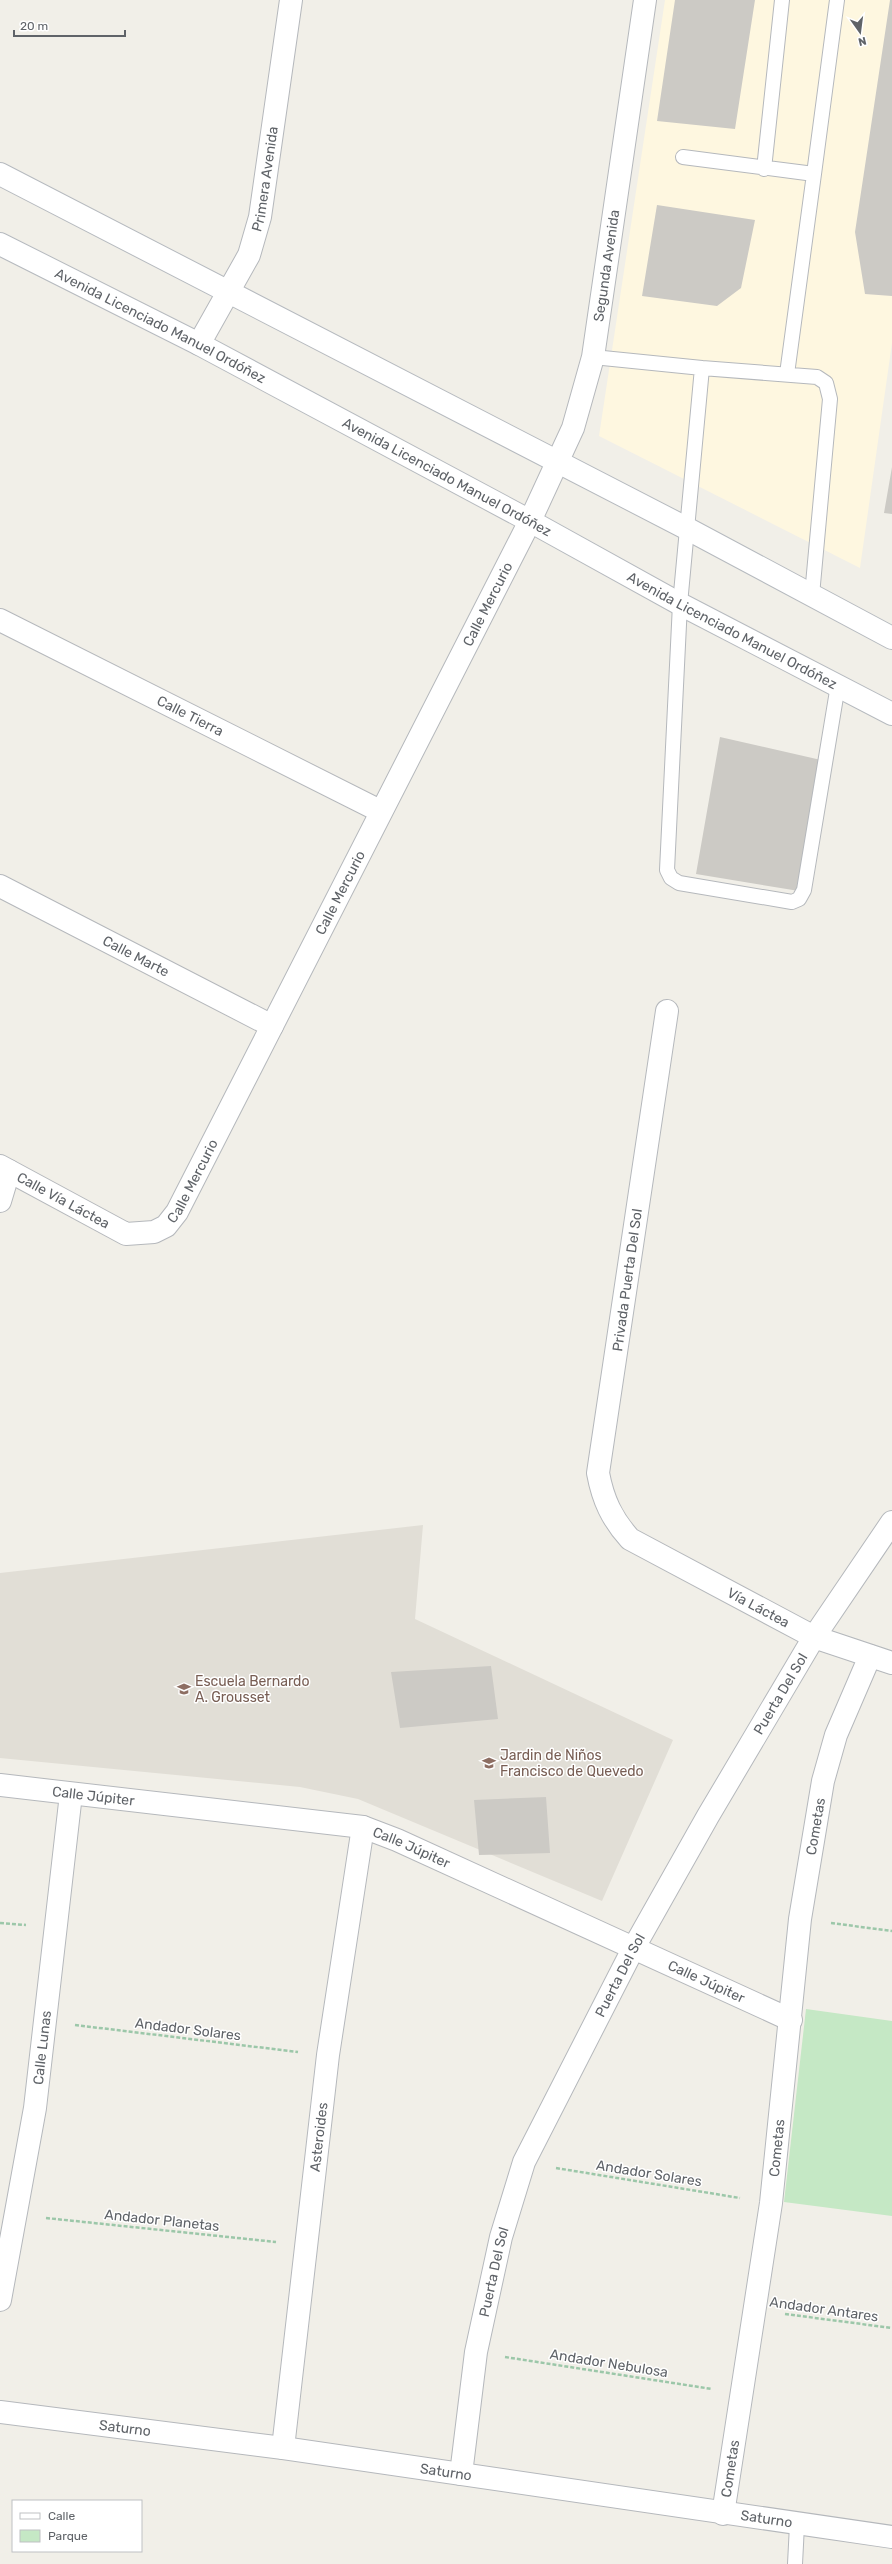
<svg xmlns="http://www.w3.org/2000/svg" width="892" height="2564" viewBox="0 0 892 2564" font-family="Rubik,sans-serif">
  <rect width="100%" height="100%" fill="#f1efe8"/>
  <path fill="#fef7e0" d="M665 0H892V343L860 568 599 436Z"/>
  <path fill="#e1ded6" d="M423 1525 415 1619 673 1740 602 1901 358 1799 300 1787 0 1758V1573Z"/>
  <path fill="#c5e8c5" d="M806 2009 892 2021V2216L784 2202Z"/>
  <path fill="#cccac5" d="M675 0H755L735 129 657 121Z
    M890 0H892V296L865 294 855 232Z
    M657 205 755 220 741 288 717 306 642 296Z
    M892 467V514L884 513Z
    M720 737 821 760 799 891 696 874Z
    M491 1666 498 1719 400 1728 391 1672Z
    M546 1797 550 1853 479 1855 474 1800Z"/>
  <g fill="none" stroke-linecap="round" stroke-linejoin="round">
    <g stroke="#b5b8bc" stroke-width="16">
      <path id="service" d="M683 157 814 174 837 0
        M764 169 782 0
        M593 357 702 368
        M787 374 814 174
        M812 595 830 399 826 383 817 377 702 368 680 604 667 870 671 878 679 883 792 902 799 899 804 890 838 685
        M795 2564 797 2525"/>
    </g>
    <g stroke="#b5b8bc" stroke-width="24">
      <g id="minor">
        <path id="s1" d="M199 344 249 255 260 217 291 0"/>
        <path id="s2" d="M0 620 380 811"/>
        <path id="s3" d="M0 886 272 1026"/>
        <path id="s4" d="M667 1011 598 1473C603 1500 612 1519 630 1539L814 1637 892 1663"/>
        <path id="s5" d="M0 1166 126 1234 154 1232 166 1226 177 1212 530 521 573 428 593 357 645 0"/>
        <path d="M0 1201 9 1171"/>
        <path id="s6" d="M0 1785 363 1827 397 1840 791 2020"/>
        <path id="s7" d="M0 2300 35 2108 71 1794"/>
        <path id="s8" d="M0 2412 283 2448 892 2537"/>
        <path id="s9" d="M283 2448 328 2055 363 1827"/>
        <path id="s10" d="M461 2474 476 2352 501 2237 524 2162 633 1949 708 1816 814 1637 892 1522"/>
        <path id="s11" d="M723 2514 771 2203 800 1919 823 1781 836 1735 870 1656"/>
      </g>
    </g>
    <g stroke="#b6babf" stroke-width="24">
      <g id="secondary">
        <path d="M0 174 686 528 892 638"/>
        <path id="s12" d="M0 244 199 344 530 521 680 604 892 714"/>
      </g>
    </g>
    <path stroke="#9cc7a9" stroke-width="2.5" stroke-dasharray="4 2" stroke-linecap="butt" d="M0 1923 26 1925
      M831 1923 892 1931
      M75 2025 298 2052
      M556 2168 740 2198
      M46 2218 276 2242
      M785 2314 892 2328
      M505 2357 712 2389"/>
    <use href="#service" stroke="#fff" stroke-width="14"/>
    <use href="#minor" stroke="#fff" stroke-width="22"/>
    <use href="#secondary" stroke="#fff" stroke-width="22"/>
  </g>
  <defs>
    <g id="school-bare" transform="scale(1.08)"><path d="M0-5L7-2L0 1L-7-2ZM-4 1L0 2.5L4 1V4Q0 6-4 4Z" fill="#8d6e63" stroke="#fff" stroke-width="2.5" paint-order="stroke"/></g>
  </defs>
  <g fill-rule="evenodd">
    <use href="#school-bare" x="184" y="1689"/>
    <use href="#school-bare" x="489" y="1763"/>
  </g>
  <g text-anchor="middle" stroke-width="3" stroke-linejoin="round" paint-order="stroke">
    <g font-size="14" fill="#5f6368" stroke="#fff">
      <text dy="5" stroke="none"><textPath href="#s1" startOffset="180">Primera Avenida</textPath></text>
      <text dy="5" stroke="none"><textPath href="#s5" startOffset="1247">Segunda Avenida</textPath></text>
      <text dy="5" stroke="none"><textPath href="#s12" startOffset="180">Avenida Licenciado Manuel Ordóñez</textPath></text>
      <text dy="5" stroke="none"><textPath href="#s12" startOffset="504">Avenida Licenciado Manuel Ordóñez</textPath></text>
      <text dy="5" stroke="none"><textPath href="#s5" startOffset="885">Calle Mercurio</textPath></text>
      <text dy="5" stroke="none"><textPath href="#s12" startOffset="828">Avenida Licenciado Manuel Ordóñez</textPath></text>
      <text dy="5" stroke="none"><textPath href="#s2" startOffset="213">Calle Tierra</textPath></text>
      <text dy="5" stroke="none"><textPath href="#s5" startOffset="561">Calle Mercurio</textPath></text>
      <text dy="5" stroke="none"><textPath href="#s3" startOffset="153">Calle Marte</textPath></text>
      <text dy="5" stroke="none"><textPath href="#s5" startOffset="237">Calle Mercurio</textPath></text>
      <text dy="5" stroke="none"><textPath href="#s5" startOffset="72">Calle Vía Láctea</textPath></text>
      <text transform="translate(627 1280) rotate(-82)" y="5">Privada Puerta Del Sol</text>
      <text dy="5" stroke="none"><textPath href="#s4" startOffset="687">Vía Láctea</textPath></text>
      <text dy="5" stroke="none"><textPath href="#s10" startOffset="853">Puerta Del Sol</textPath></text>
      <text dy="5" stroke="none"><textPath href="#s6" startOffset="94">Calle Júpiter</textPath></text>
      <text dy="5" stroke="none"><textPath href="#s11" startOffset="694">Cometas</textPath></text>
      <text dy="5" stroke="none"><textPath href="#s6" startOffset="418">Calle Júpiter</textPath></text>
      <text dy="5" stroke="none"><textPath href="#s10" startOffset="529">Puerta Del Sol</textPath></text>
      <text dy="5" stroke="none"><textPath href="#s6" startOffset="742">Calle Júpiter</textPath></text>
      <text transform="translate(188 2029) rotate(7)" y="5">Andador Solares</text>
      <text dy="5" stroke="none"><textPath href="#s7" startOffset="256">Calle Lunas</textPath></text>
      <text dy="5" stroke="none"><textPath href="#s9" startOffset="313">Asteroides</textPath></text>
      <text dy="5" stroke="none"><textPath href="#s11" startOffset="370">Cometas</textPath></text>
      <text transform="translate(649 2173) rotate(9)" y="5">Andador Solares</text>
      <text transform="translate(162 2220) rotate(6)" y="5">Andador Planetas</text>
      <text dy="5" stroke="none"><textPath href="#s10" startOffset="205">Puerta Del Sol</textPath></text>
      <text transform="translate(824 2309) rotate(8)" y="5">Andador Antares</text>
      <text transform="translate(609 2363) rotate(9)" y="5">Andador Nebulosa</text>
      <text dy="5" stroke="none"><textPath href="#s8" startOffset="126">Saturno</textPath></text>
      <text dy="5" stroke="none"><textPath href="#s11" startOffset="46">Cometas</textPath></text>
      <text dy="5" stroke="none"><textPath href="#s8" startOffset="450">Saturno</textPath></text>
      <text dy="5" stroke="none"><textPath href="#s8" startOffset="774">Saturno</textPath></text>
    </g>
    <g font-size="14" fill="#785e54" stroke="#fff" text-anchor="start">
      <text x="195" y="1686">Escuela Bernardo<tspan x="195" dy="16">A. Grousset</tspan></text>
      <text x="500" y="1760">Jardin de Niños<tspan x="500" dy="16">Francisco de Quevedo</tspan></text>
    </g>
  </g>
  <rect x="12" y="2500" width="130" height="52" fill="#ffffff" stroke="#bfc1c3"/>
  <rect x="20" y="2513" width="20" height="6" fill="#ffffff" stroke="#bfc1c3"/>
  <text x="48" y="2520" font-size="12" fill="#5f6368">Calle</text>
  <rect x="20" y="2530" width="20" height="12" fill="#c5e8c5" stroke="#bfc1c3"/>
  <text x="48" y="2540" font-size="12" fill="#5f6368">Parque</text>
  <g transform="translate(860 32) rotate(166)" stroke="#ffffff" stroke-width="3" paint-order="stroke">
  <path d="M0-3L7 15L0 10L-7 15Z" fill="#5f6368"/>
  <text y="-6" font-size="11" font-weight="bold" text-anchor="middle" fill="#5f6368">N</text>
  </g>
  <path d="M14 30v6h111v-6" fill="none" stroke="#5f6368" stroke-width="2"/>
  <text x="20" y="30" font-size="12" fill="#5f6368" stroke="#ffffff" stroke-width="3" paint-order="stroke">20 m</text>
</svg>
